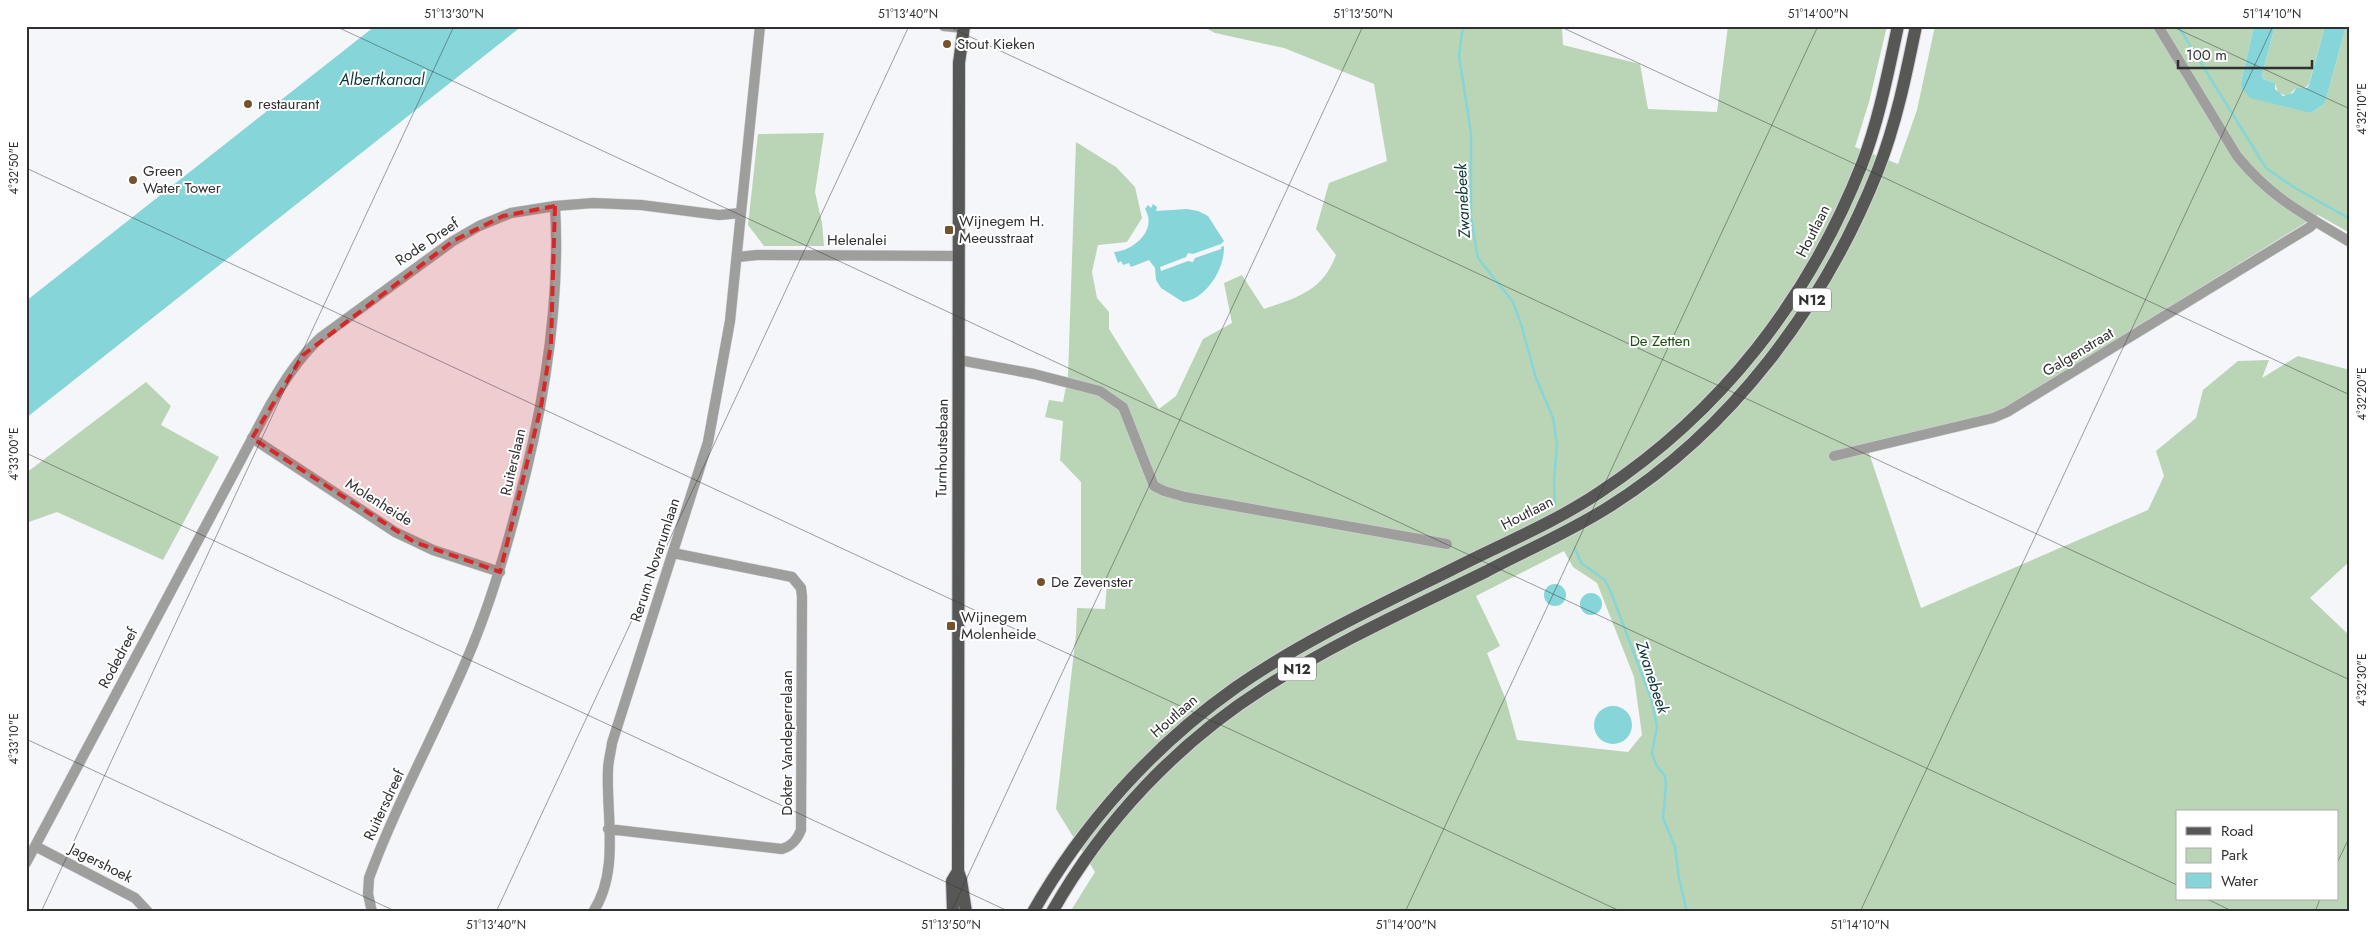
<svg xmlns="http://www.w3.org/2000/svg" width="2376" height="938" viewBox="0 0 2376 938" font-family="Jost,sans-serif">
  <rect width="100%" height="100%" fill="#f4f6f9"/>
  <path fill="#bad5b5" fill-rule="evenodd" d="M1202 26H1562L1563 45 1640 64 1648 109 1717 112 1728 26H1887L1869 102 1855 147 1898 164 1917 110 1935 26H2254L2241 82 2311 113 2325 103 2346 26H2350V233L2318 215 2007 407 1992 414 1866 444 1921 608 2148 510 2164 476 2156 451 2196 418 2203 390 2238 361 2269 360 2262 378 2298 356 2350 370V561L2310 598 2350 636V912H1070L1095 872 1056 809 1076 634 1077 608 1105 609 1107 584H1081V482L1060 460 1063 421 1045 417 1049 400 1063 402 1068 376 1076 142 1116 167 1135 187 1142 218 1127 242 1098 245 1092 272 1097 298 1109 312V329L1159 409 1176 396 1203 339 1232 323 1224 283 1242 275 1264 309C1296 298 1323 291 1336 255L1316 229 1329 183 1387 161 1374 84 1284 48 1215 33ZM1564 551 1573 567 1597 583 1634 677 1642 735 1628 752 1517 740 1506 700 1487 653 1500 646 1476 596ZM2177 812H2337V899H2177Z
    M2275 26H2325L2309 84 2303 90 2296 88 2288 96 2278 93 2275 83 2263 79 2262 75Z
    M824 133 815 192 822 223 824 246H764L748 225 758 134Z
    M146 382 171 406 161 425 219 457 163 560 57 512 26 523V473Z"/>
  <path fill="#86d6d9" d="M375 26H522L26 418V301Z
    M2254 26H2275L2262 75 2263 79 2275 83V89L2283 96 2293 93 2296 88H2307L2309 85 2325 26H2346L2325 103 2311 113 2250 98 2242 89 2241 82Z
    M1153 204 1157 207 1156 211 1187 209 1198 211 1208 216 1224 241 1221 244 1193 254 1188 253 1186 257 1160 267 1161 271 1188 261 1193 262 1195 258 1221 249V247L1224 246C1225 269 1206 299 1183 302L1161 288 1156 280 1155 268 1149 260 1131 267 1129 263 1123 265 1121 261 1118 263 1114 252C1133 251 1158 230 1145 209L1148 205 1151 208Z
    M1544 595a11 11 0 1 1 22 0a11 11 0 1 1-22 0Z
    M1580 604a11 11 0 1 1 22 0a11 11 0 1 1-22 0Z
    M1594 725a19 19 0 1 1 38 0a19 19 0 1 1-38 0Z"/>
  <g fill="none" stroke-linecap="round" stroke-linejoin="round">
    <path stroke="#86d6d9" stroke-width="2.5" d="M1463 26 1459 56 1471 133V218L1478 258 1513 302 1521 324 1536 378 1553 418 1557 444 1554 481 1555 506
      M2178 26 2266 168 2295 188 2350 219
      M1575 548 1581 563 1605 580 1612 595 1652 701 1657 727 1652 753 1656 765 1665 776 1666 785 1663 818 1675 847 1679 878 1687 912"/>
    <g stroke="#d1d2d5" stroke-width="11">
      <path id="minor" d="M944 26 963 28
        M2158 26 2237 156C2271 198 2305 215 2350 242
        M738 257 757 255 958 256
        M959 360 1034 374 1100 391 1123 407 1154 486 1164 491 1185 497 1447 544
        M252 438 395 532 433 550 500 572
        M1834 456 1993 418 2007 412 2310 227 2315 222
        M608 829 782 849C792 846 797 840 801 830L802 597 801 588 792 577 673 553
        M35 846 135 898 148 912
        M26 863 269 407C284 381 298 359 320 338L453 241 479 226 511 213 555 206 593 203 641 205 719 215 741 213
        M372 912 368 894 369 878C398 799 440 725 472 647 490 603 504 557 516 511 543 412 561 309 555 206
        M593 912C620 872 606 815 608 770 608 761 611 752 612 743L708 442 730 321 760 26"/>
    </g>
    <g stroke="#d1d2d5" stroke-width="14">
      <path id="major" d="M964 26 959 63 958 871 961 880 966 912
        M953 912 952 881 958 871
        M1033 912C1083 824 1153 746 1235 688 1302 641 1378 606 1451 570 1500 545 1554 523 1600 492 1721 412 1809 299 1862 164 1879 120 1888 72 1898 26
        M1052 912C1103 822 1176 744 1264 688 1334 643 1412 608 1487 571 1527 550 1569 532 1607 508 1731 431 1825 304 1878 170 1896 124 1906 75 1916 26"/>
    </g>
    <use href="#minor" stroke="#9e9f9d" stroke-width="10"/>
    <use href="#major" stroke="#575856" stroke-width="12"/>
  </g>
  <path fill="#d62828" fill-opacity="0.2" stroke="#d62828" stroke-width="4" stroke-dasharray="10 6" stroke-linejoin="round" d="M555 206 551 344 541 407 500 572 414 542 252 438 303 355 453 241 503 216Z"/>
  <path fill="none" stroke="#303032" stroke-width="1" stroke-opacity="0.45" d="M335 26 2177 885M947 26 2350 680M1559 26 2350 395M2171 26 2350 109M26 168 1622 912M26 453 1010 912M26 739 397 912M2337 863 2350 836M2207 899 2234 912M41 912 454 26M496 912 909 26M951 912 1363 26M1405 912 1818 26M1860 912 2273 26M2315 912 2320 899"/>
  <g fill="#76522c" stroke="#fff" stroke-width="2">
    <circle cx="947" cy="44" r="5"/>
    <circle cx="248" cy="104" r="5"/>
    <circle cx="133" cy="180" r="5"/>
    <rect x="944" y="225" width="10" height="10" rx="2.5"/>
    <circle cx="1041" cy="582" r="5"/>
    <rect x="946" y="621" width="10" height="10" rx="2.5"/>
  </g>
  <g text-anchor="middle" stroke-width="4" stroke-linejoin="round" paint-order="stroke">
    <g fill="#fff" stroke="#6e6e70" stroke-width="1">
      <rect x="1793" y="288.5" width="38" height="23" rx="4"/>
      <rect x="1278" y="657.5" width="38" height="23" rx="4"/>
    </g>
    <g font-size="14" font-weight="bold" fill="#303032">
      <text x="1812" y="305">N12</text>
      <text x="1297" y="674">N12</text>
    </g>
    <g font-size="15" fill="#303032" stroke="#fff" text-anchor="start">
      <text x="957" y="49">Stout Kieken</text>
      <text x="258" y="109">restaurant</text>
      <text x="143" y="176">Green<tspan x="143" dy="17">Water Tower</tspan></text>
      <text x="959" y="226">Wijnegem H.<tspan x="959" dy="17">Meeusstraat</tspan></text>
      <text x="1051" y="587">De Zevenster</text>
      <text x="961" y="622">Wijnegem<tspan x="961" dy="17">Molenheide</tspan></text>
    </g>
    <g font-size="15" fill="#303032" stroke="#fff">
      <text transform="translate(1813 231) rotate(-63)" y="5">Houtlaan</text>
      <text x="857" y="245">Helenalei</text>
      <text transform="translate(427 242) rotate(-34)" y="5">Rode Dreef</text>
      <text transform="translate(2078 352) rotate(-31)" y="5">Galgenstraat</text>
      <text transform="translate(942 448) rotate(-89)" y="5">Turnhoutsebaan</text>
      <text transform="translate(513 462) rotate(-77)" y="5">Ruiterslaan</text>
      <text transform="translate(379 502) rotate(32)" y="5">Molenheide</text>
      <text transform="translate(1527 513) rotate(-27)" y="5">Houtlaan</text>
      <text transform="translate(655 560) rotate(-72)" y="5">Rerum Novarumlaan</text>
      <text transform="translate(118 658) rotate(-62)" y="5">Rodedreef</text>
      <text transform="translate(1174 716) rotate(-41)" y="5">Houtlaan</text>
      <text transform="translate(787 743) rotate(-90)" y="5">Dokter Vandeperrelaan</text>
      <text transform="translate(384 805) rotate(-65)" y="5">Ruitersdreef</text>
      <text transform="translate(101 863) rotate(27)" y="5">Jagershoek</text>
    </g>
    <g font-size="15" fill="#1b5011" stroke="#fff">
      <text x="1660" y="346">De Zetten</text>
    </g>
    <g font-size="16" font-style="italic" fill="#0e3638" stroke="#fff">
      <text x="382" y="85">Albertkanaal</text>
      <text transform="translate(1462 201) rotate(-93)" y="6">Zwanebeek</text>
      <text transform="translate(1653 677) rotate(72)" y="6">Zwanebeek</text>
    </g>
  </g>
  <rect width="2376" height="938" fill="none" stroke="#ffffff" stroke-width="55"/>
  <rect x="2176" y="810" width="162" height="90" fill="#ffffff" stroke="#acacad"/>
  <rect x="2186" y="827" width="25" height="8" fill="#575856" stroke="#acacad"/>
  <text x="2221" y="836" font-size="15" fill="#303032">Road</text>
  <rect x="2186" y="848" width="25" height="15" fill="#bad5b5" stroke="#acacad"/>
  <text x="2221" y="860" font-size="15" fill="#303032">Park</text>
  <rect x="2186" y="873" width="25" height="15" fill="#86d6d9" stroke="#acacad"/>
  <text x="2221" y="886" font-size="15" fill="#303032">Water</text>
  <path d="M2178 60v8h134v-8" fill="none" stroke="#303032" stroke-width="2.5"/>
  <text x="2186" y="60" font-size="15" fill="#303032" stroke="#ffffff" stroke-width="4" paint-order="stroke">100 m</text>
  <rect x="28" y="28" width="2320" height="882" fill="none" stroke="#303032" stroke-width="2"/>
  <g font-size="12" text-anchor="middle" fill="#303032">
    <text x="454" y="18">51°13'30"N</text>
    <text x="908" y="18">51°13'40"N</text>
    <text x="1363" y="18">51°13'50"N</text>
    <text x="1818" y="18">51°14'00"N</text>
    <text x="2272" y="18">51°14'10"N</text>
    <text transform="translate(2362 109) rotate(-90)" y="4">4°32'10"E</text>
    <text transform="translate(14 168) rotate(-90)" y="4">4°32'50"E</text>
    <text transform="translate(2362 394) rotate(-90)" y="4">4°32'20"E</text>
    <text transform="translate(14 454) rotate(-90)" y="4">4°33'00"E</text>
    <text transform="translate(2362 680) rotate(-90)" y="4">4°32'30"E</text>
    <text transform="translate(14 739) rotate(-90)" y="4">4°33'10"E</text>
    <text x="496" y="929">51°13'40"N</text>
    <text x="951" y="929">51°13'50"N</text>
    <text x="1406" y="929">51°14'00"N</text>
    <text x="1860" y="929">51°14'10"N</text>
  </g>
</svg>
